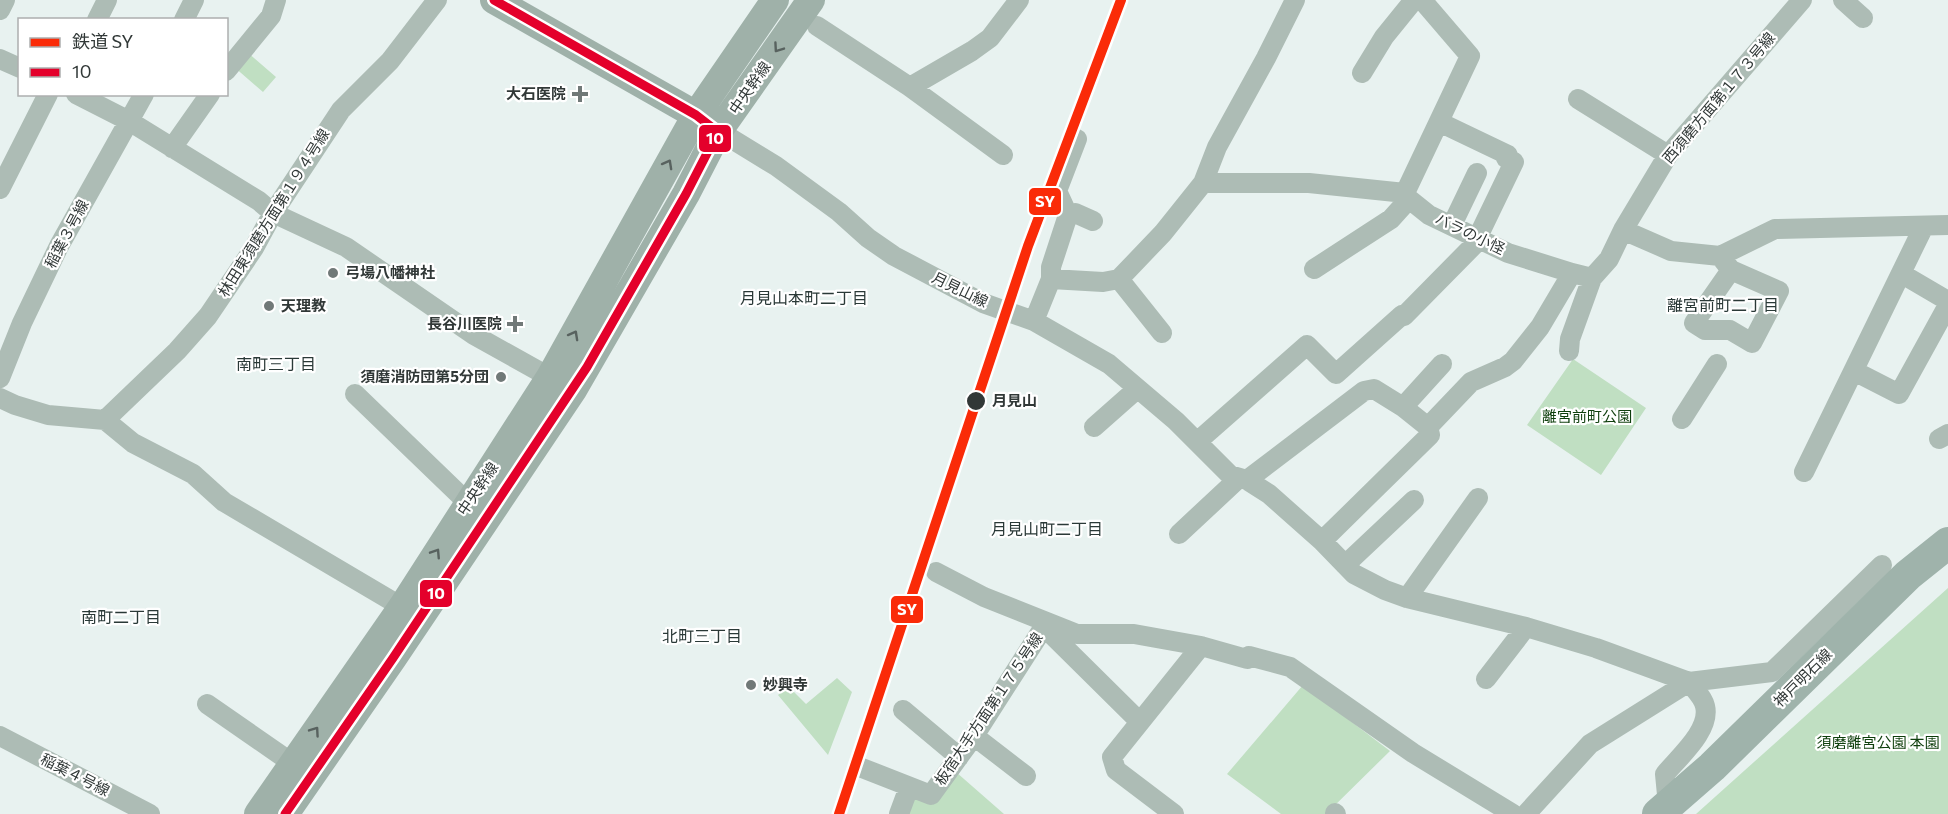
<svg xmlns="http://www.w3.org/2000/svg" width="1948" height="814" viewBox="0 0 1948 814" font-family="Commissioner,'Noto Sans JP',sans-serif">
  <rect width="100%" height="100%" fill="#e8f2f0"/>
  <path fill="#c0dfc2" d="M246 51 276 77 263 92 233 66Z
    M1573 359 1646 408 1601 475 1527 425Z
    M1948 588V814H1696Z
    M837 678 852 692 828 755 778 695 788 686 806 704Z
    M1303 685 1390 751 1326 814H1281L1227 774Z
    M956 772 1004 814H906L912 794Z"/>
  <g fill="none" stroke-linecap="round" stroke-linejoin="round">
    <path stroke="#adbcb5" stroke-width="20" d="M1843 0 1863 18
      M0 10 5 0
      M97 20 107 0
      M184 20 194 0
      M817 26 910 87 1003 155
      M0 59 20 68
      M226 71 271 16 276 0
      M1362 73 1384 37 1414 0
      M910 87 972 51 990 38 1019 0
      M76 94 129 121 259 201 273 213 346 247 474 335 560 383
      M1578 99 1668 155
      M709 125 776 166 839 212 868 238 894 256 983 303 1034 321 1109 364 1176 421 1230 475 1247 480 1269 494 1322 541 1354 574 1385 590 1407 598 1526 627 1596 648 1689 682 1772 672 1882 565
      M172 148 210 94
      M1203 183H1309L1405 193 1409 199 1429 215 1508 253 1572 273 1592 278
      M0 189 48 94
      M1405 193 1470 56 1422 0
      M1068 215 1075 213 1093 221
      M1452 225 1477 173
      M1623 230 1671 251 1720 256 1775 229 1948 225
      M1720 256 1731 270 1779 291 1752 343 1730 330H1705L1694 323 1731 270
      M1314 269 1391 219 1409 199
      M1902 274 1948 301
      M1051 279V267L1068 215 1057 191 1077 139
      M1119 279 1162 333
      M1034 321 1051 279 1103 282 1119 279 1163 233 1203 183 1217 147 1266 58 1295 0
      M1569 351 1570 339 1592 278 1609 259 1623 230 1668 155 1802 0
      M1854 371 1899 394 1948 305
      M0 378 22 323 59 246 144 94
      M355 394 468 503
      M0 398 15 405 48 415 105 420 133 443 193 474 224 502 402 607
      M1403 407 1442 364
      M1682 419 1717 364
      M105 420 177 351 208 316 254 248 273 213 341 110 390 61 437 0
      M1094 427 1137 389
      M1428 427 1471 382 1505 367 1513 361 1540 327 1572 273
      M1939 439 1948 434
      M1198 441 1307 345 1336 374 1402 315 1404 316 1474 245 1514 162 1506 158 1508 155 1439 122
      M1804 472 1924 226
      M1247 480 1364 391 1374 389 1403 407 1428 427
      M1179 534 1239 478
      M1322 541 1430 435 1428 427
      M1345 565 1414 500
      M936 572 984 597 1077 634H1134L1201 646 1247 659 1249 656 1290 667 1413 753 1513 814
      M1407 598 1478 498
      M1044 627 1140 722
      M1486 679 1526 627
      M207 704 292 763
      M903 710 959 757
      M0 736 150 814
      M974 736 1026 776
      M862 768 931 795 974 736 1047 622
      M1335 813 1336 814
      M899 814 909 787
      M1174 814 1116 770 1112 757 1201 646
      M1526 814 1590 744 1689 682C1695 690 1703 697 1705 706 1711 730 1679 757 1665 774L1668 805"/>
    <path stroke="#9fb1a9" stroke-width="28" d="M494 0 696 115
      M258 814 402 607 550 377 696 115 775 0
      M285 814 393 658 573 390 686 194 718 132 811 0"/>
    <path stroke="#9fb3ab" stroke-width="32" d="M1658 814 1712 767 1908 575 1948 543"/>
    <g stroke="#fff" stroke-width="14">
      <path id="bus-1" d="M285 814 393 658 587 367 686 194 718 132 696 115 494 0"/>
    </g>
    <use href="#bus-1" stroke="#e4002b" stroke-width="9"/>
    <g stroke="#fff" stroke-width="15">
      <path id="rail-1" d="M839 814 1028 246 1121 0"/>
    </g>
    <use href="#rail-1" stroke="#fa2b08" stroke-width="10"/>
  </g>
  <defs><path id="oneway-chevron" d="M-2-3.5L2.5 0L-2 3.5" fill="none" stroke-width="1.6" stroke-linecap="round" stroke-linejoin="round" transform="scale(1.5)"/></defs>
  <g stroke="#58625f">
    <use href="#oneway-chevron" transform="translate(778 48) rotate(125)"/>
    <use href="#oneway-chevron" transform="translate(668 164) rotate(-61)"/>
    <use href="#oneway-chevron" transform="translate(574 335) rotate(-61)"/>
    <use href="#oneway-chevron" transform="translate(436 553) rotate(-57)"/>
    <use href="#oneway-chevron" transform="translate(315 731) rotate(-55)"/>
  </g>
  <g fill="#717978" stroke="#fff" stroke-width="2">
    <path d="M577 85h6v6h6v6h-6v6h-6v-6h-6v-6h6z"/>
    <circle cx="333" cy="273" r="6"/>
    <circle cx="269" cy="306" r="6"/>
    <path d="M512 315h6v6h6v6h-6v6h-6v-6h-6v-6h6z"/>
    <circle cx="501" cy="377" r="6"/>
    <circle cx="751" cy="685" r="6"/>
  </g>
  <circle fill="#313837" stroke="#fff" stroke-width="2" cx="976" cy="401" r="10"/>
  <g text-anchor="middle" stroke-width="4.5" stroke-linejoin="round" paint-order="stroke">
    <g font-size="15" fill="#313837" stroke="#fff">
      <text transform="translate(750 88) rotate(-55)" y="5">中央幹線</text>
      <text transform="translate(1719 98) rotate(-50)" y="5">西須磨方面第１７３号線</text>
      <text transform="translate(274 213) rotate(-58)" y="5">林田東須磨方面第１９４号線</text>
      <text transform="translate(67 234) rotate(-62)" y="5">稲葉３号線</text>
      <text transform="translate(1470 234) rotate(26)" y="5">バラの小怪</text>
      <text transform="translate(960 290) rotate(26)" y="5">月見山線</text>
      <text transform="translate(478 489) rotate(-56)" y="5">中央幹線</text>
      <text transform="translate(1803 678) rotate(-45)" y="5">神戸明石線</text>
      <text transform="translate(989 709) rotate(-56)" y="5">板宿大手方面第１７５号線</text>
      <text transform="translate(75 775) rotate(27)" y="5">稲葉４号線</text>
    </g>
    <g font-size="15" font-weight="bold" fill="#313837" stroke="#fff" text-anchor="end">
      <text x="566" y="99">大石医院</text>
      <text x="345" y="278" text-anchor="start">弓場八幡神社</text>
      <text x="281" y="311" text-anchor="start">天理教</text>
      <text x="502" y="329">長谷川医院</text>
      <text x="489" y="382">須磨消防団第5分団</text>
      <text x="763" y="690" text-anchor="start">妙興寺</text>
    </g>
    <g font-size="15" font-weight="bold" fill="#313837" stroke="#fff" text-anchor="start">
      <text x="992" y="406">月見山</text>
    </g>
    <g font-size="15" fill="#0f3f0d" stroke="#fff">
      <text x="1587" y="422">離宮前町公園</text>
      <text x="1878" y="748">須磨離宮公園 本園</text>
    </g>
    <g font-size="16" fill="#2a3937" stroke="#fff">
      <text x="804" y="304">月見山本町二丁目</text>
      <text x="1723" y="311">離宮前町二丁目</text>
      <text x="276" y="370">南町三丁目</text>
      <text x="1047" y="535">月見山町二丁目</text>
      <text x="121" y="623">南町二丁目</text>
      <text x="702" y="642">北町三丁目</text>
    </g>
  </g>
  <g stroke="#fff" stroke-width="2">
    <rect x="698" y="124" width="34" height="29" rx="6" fill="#e4002b"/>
    <rect x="1028" y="187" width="34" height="29" rx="6" fill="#fa2b08"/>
    <rect x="419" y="579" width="34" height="29" rx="6" fill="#e4002b"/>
    <rect x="890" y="595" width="34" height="29" rx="6" fill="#fa2b08"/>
  </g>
  <g font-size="16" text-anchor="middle" font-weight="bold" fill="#fff">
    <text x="715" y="144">10</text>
    <text x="1045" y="207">SY</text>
    <text x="436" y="599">10</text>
    <text x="907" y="615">SY</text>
  </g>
  <rect x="18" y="18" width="210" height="78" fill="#ffffff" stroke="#adafaf" stroke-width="1.5"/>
  <rect x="30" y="38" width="30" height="9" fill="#fa2b08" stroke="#adafaf" stroke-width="1.5"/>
  <text x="72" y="48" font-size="18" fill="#313837">鉄道 SY</text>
  <rect x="30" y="68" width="30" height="9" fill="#e4002b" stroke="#adafaf" stroke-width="1.5"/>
  <text x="72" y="78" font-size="18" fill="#313837">10</text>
</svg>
